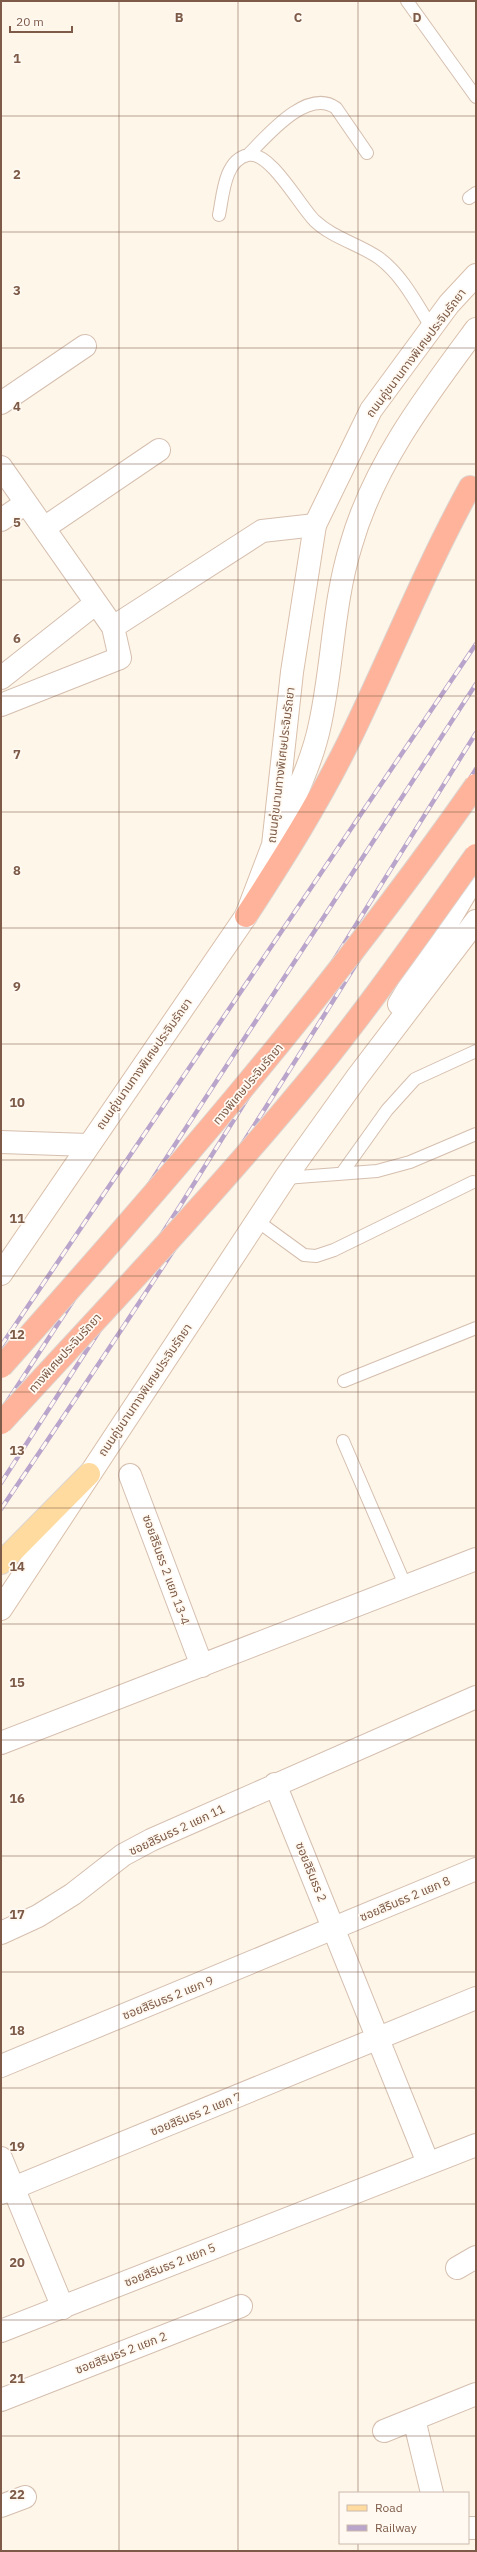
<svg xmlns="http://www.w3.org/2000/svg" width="477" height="2552" viewBox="0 0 477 2552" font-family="'IBM Plex Sans','Noto Sans Thai',sans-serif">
  <rect width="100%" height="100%" fill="#fef6e9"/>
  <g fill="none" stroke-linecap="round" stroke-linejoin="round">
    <g stroke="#d5bfaf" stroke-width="14">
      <path id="lane" d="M407 1 476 97
        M248 155C266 137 307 87 336 108L367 153
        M469 198 476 193
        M219 215C223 196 224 160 248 155 270 150 301 208 315 221 333 238 359 244 379 258 403 276 416 303 432 328
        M342 1173 387 1110 415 1079 476 1051
        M285 1178 377 1171 410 1162 476 1134
        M256 1220 304 1255 316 1256 334 1250 473 1182
        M344 1381 476 1328
        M343 1441 406 1587"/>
    </g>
    <g stroke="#d5bfaf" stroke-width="24">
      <path id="street" d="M1 403 85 346
        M1 467 113 627 120 658 1 705
        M1 520 26 503
        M44 528 159 450
        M113 627 262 531 315 525
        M1 678 96 603
        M1 1142 88 1145
        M130 1475 202 1666
        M1 1743 476 1559
        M275 1784 428 2163
        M1 1933 38 1916 73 1894 123 1855 151 1840 476 1697
        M1 2066 476 1869
        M1 2158 63 2308
        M1 2193 476 1998
        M457 2268 476 2257
        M1 2331 476 2145
        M1 2400 241 2306
        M414 2419 432 2493
        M384 2431 476 2394
        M1 2506 25 2497
        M468 2528H476"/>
    </g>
    <g stroke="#d9bfab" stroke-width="24">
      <path id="secondary" d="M280 828C296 795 313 759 320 724 333 664 333 603 351 545 374 464 427 395 476 329
        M399 1004 476 875
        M1 1274 246 916 273 845 292 672 315 525 371 410 449 304 476 275
        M1 1609 285 1178 358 1076 476 921"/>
    </g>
    <g stroke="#ddd4cf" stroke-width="24">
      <path id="primary" d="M1 1563 89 1474"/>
    </g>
    <g stroke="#ddd4cf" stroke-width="24">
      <path id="highway" d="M246 916C283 859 319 802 349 741 390 657 425 569 470 487"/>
    </g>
    <use href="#lane" stroke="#fff" stroke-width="12"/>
    <use href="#street" stroke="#fff" stroke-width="22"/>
    <use href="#secondary" stroke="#fff" stroke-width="22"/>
    <use href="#primary" stroke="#ffdb9f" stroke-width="22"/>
    <use href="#highway" stroke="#feb39a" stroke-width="22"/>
    <g stroke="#b9a4cb" stroke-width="4.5">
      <path id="rail" d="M1 1346 476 644
        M1 1411 476 684
        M1 1483 180 1206 476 733
        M1 1509C166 1267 324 1020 476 769"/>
    </g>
    <use href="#rail" stroke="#fff9f1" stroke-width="3" stroke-dasharray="9" stroke-linecap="butt"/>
    <g stroke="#ddd4cf" stroke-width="24" stroke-linecap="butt">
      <path id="highway-bridge" d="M1 1367C168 1180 332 991 476 785
        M1 1423C102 1313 205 1205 300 1091 363 1016 419 935 476 855"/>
    </g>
    <use href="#highway-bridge" stroke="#feb39a" stroke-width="22"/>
  </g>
  <path fill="none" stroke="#7d5b48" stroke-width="1" stroke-opacity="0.55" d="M119 1V2551M238 1V2551M358 1V2493M1 116H476M1 232H476M1 348H476M1 464H476M1 580H476M1 696H476M1 812H476M1 928H476M1 1044H476M1 1160H476M1 1276H476M1 1392H476M1 1508H476M1 1624H476M1 1740H476M1 1856H476M1 1972H476M1 2088H476M1 2204H476M1 2320H476M1 2436H476M358 2543V2551"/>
  <g text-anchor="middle" stroke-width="3.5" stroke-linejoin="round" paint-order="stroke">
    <g font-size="12" fill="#7d5b48" stroke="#fff9f1">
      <text transform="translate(416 353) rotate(-53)" y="4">ถนนคู่ขนานทางพิเศษประจิมรัถยา</text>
      <text transform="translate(281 765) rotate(-83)" y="4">ถนนคู่ขนานทางพิเศษประจิมรัถยา</text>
      <text transform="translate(144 1064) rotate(-55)" y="4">ถนนคู่ขนานทางพิเศษประจิมรัถยา</text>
      <text transform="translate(248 1084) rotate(-50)" y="4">ทางพิเศษประจิมรัถยา</text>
      <text transform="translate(65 1353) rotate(-48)" y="4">ทางพิเศษประจิมรัถยา</text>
      <text transform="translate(145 1390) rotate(-56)" y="4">ถนนคู่ขนานทางพิเศษประจิมรัถยา</text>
      <text transform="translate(166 1570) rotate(70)" y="4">ซอยสิรินธร 2 แยก 13-4</text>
      <text transform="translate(177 1830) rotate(-25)" y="4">ซอยสิรินธร 2 แยก 11</text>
      <text transform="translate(311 1872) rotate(68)" y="4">ซอยสิรินธร 2</text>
      <text transform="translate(405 1899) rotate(-23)" y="4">ซอยสิรินธร 2 แยก 8</text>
      <text transform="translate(168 1998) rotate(-22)" y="4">ซอยสิรินธร 2 แยก 9</text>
      <text transform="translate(196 2114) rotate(-22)" y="4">ซอยสิรินธร 2 แยก 7</text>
      <text transform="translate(170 2265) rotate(-22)" y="4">ซอยสิรินธร 2 แยก 5</text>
      <text transform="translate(121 2353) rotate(-21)" y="4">ซอยสิรินธร 2 แยก 2</text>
    </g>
  </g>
  <g font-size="13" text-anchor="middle" font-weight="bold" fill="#7d5b48" stroke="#fff9f1" stroke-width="3.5" stroke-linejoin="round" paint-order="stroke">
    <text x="179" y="22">B</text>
    <text x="298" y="22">C</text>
    <text x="417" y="22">D</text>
    <text x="17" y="63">1</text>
    <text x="17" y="179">2</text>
    <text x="17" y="295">3</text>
    <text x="17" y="411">4</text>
    <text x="17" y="527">5</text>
    <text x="17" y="643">6</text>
    <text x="17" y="759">7</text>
    <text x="17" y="875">8</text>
    <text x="17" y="991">9</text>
    <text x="17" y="1107">10</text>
    <text x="17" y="1223">11</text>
    <text x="17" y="1339">12</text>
    <text x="17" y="1455">13</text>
    <text x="17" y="1571">14</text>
    <text x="17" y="1687">15</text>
    <text x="17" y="1803">16</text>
    <text x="17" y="1919">17</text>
    <text x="17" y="2035">18</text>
    <text x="17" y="2151">19</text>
    <text x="17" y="2267">20</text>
    <text x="17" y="2383">21</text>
    <text x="17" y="2499">22</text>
  </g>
  <rect width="477" height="2552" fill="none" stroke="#7d5b48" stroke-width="4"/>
  <rect x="339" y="2492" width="130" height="52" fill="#fff9f1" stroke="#cbbaad"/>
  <rect x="347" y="2505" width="20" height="6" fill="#ffdb9f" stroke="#cbbaad"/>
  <text x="375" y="2512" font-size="12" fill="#7d5b48">Road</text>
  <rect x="347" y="2525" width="20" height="6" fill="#b9a4cb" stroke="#cbbaad"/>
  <text x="375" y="2532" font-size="12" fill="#7d5b48">Railway</text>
  <path d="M10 26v6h62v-6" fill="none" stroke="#7d5b48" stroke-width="2"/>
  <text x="16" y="26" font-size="12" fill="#7d5b48" stroke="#fff9f1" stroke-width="3" paint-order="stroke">20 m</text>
</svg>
